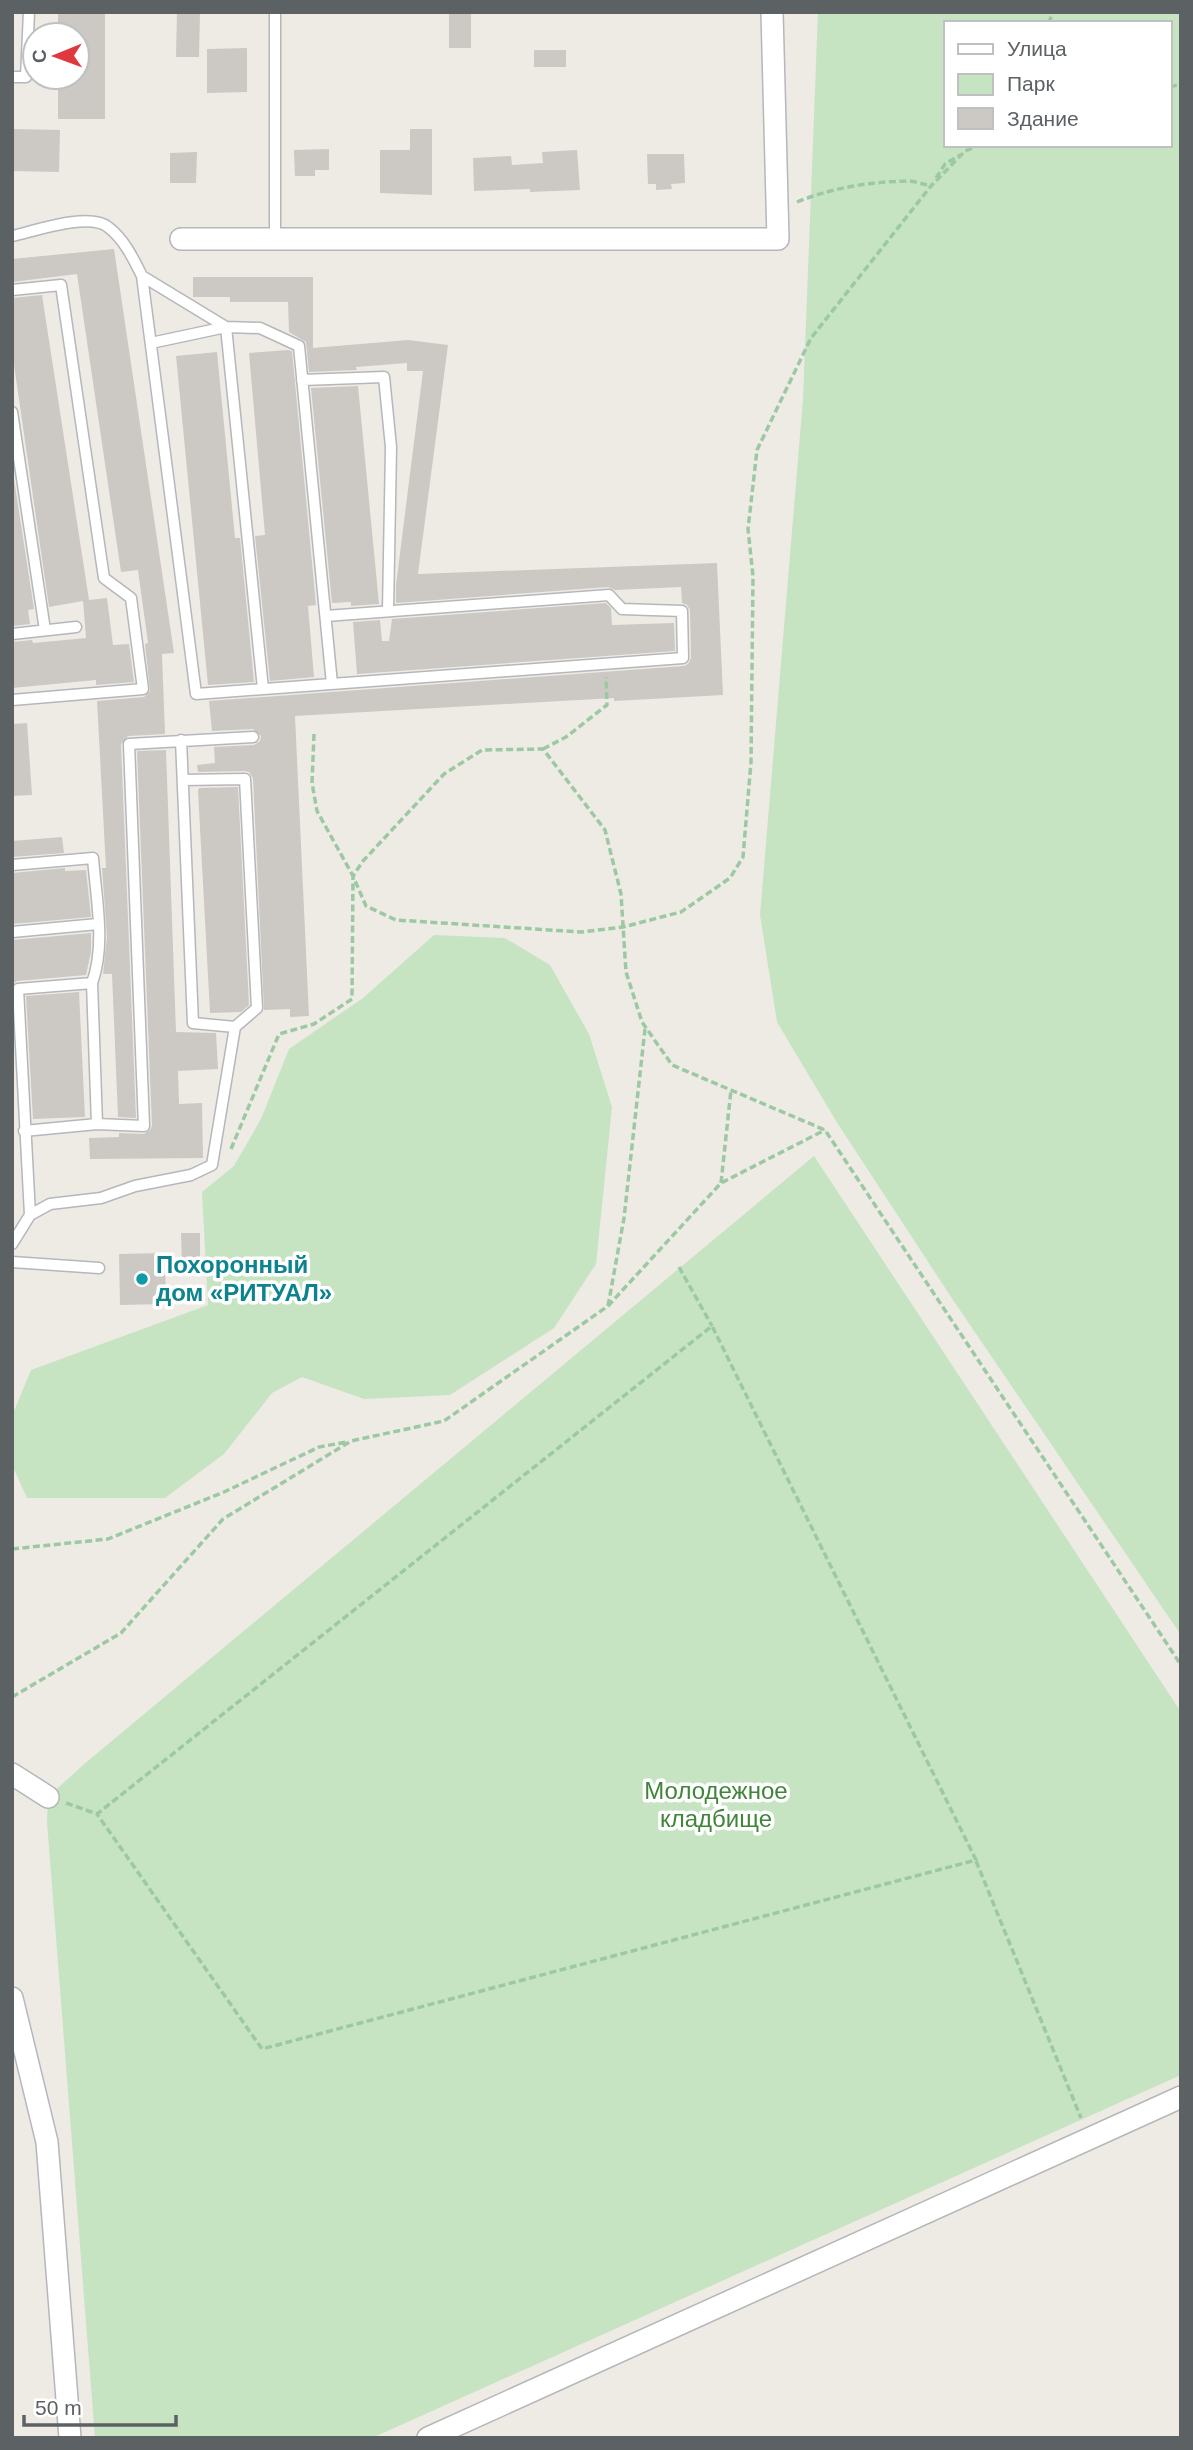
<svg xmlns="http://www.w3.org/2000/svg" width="1193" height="2450" viewBox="0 0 1193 2450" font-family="Helvetica,sans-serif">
  <rect width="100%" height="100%" fill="#eeebe4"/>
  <path fill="#c6e4c2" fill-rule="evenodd" d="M818 12H1181V1635L953 1300 836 1121 777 1022 760 915 803 399ZM946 23H1170V145H946Z
    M434 935 505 938 550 965 589 1034 612 1107 596 1264 554 1328 450 1395 364 1399 302 1377 272 1393 224 1454 165 1498H27L12 1465V1416L31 1370 208 1305 202 1192 234 1166 261 1119 289 1049 363 998Z
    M814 1156 1181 1712V2075L372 2438H95L47 1822 48 1797 83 1765Z"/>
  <path fill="#ccc8c4" d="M58 12H105V119H58V77H77V35H58Z
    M177 12H200L199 57H176Z
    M449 12H471V48H449Z
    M247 48V92L207 93V49Z
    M534 50H566V67H534Z
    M12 129 60 130 59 172 12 171Z
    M410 129H432V195L380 193V150H410Z
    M329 149V170H315V176H295L294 150Z
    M577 150 580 190 530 192V189L474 191 473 158 511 156 512 165 543 163 542 152Z
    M197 152 196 183H170V153Z
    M647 154H684L685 183 671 184 672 189 656 190V184H648Z
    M114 249 174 653 162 654 165 734 128 736 121 744 136 1118 118 1117 112 974H103L107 937 102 868H106L97 701 144 697 150 691 145 644 148 643 138 570 121 572 77 274 12 282V259Z
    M193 277H313V348L408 340 448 345 418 574 717 563 723 695 614 701V698L295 716 309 1016 290 1017V1009L264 1010 253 778 249 772 245 771 198 772 197 765 215 763 214 747 254 745 260 741 261 736 253 729 212 731 209 701 684 666 688 664 691 658 690 610 687 605 682 603 681 587 615 590 608 587 396 603V585L423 371H407V363L356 367 357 370 309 372 306 342 289 332 288 302H230V297H193Z
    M42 295 89 600 107 598 113 645 129 644 134 682 96 685V680L12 688V642L32 640 33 643 86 638 83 601 49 607 12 351V298Z
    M288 350 292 351 316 605 308 606 314 677 270 681 255 536 265 535 249 353Z
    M217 352 235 538H240L254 682 208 685 176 356Z
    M358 386 379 604 351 606V602L332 603 311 388Z
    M12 466 34 609 28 610 30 624 12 626Z
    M606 603 611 608 612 625 674 623 675 651 357 674 353 622 380 620 382 641H389L392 619Z
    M27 723 32 795 12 796V724Z
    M166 750 176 1032 216 1033 218 1069 178 1071 179 1104 202 1103 203 1158 90 1159 89 1138 119 1137V1133L144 1134 150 1130 152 1126 137 751Z
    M238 787 249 1005 241 1012 210 1013 198 791 199 788Z
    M62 837 64 853 12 857V841Z
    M65 868V871L86 870 91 917 12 924V873Z
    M91 933V952L86 975 17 981 12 984V940Z
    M79 992 85 1117 33 1119 26 996Z
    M181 1233H200V1266L182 1267Z
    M165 1253 166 1304 120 1305 119 1254Z"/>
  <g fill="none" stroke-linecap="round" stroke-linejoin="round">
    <g stroke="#b5b7bb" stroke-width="13">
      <path id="service" d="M275 12V239
        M12 77H26L29 12
        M12 236C35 231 89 212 108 227 124 239 133 258 142 276L196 694 683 658 682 611 622 609 609 595 326 616
        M142 276 226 327 260 328 299 346 332 684
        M12 290 61 285 104 578 131 598 143 689 12 700
        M151 343 226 327 263 689
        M302 380 384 377 391 447 388 611
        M12 412 45 630
        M12 634 76 627
        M181 740 193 1023 235 1027
        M12 865 93 858C96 898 106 945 92 983L97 1124
        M12 932 98 924
        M24 1131 97 1124 144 1126 129 744 253 737
        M30 1215 50 1204 101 1198 135 1186 191 1175 212 1165 235 1027 257 1008 245 779 183 780
        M12 1244 30 1215 18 989 92 983
        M12 1262 99 1268"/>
    </g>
    <g stroke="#b5b7bb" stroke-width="24">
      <path id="minor" d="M181 239H778L772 12
        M12 1774 48 1797
        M12 1998 47 2142 70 2438
        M428 2438 1181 2097"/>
    </g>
    <path stroke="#9dc8a4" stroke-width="3.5" stroke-dasharray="7 3.5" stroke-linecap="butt" d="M1048 23 1054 12
      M1170 87 1181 84
      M936 178 945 164 960 155
      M797 202C832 188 868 182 906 181 915 180 924 186 932 185
      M314 734 312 783 317 811 353 876 366 906 396 920 581 932 623 927 681 912 730 878 743 857 751 762 753 576 748 529 757 450 811 338 931 186 965 151 980 145
      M543 749 566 737 607 705 606 677
      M231 1149 279 1034 314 1024 352 999 353 876 363 861 444 774 482 750 543 749 605 830 621 894 626 972 642 1022 672 1065 825 1130 1181 1665
      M721 1183 731 1090
      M679 1267 712 1326
      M608 1306 624 1218 645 1029
      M12 1549 108 1539 224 1492 319 1447 347 1442
      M12 1697 121 1633 223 1519 351 1441 444 1421 608 1306 721 1183 825 1130
      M66 1803 97 1814 712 1326 976 1860 262 2049 97 1814
      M976 1861 1081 2118"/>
    <use href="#service" stroke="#fff" stroke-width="10"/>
    <use href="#minor" stroke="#fff" stroke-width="21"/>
  </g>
  <circle fill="#0f9aa8" stroke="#fff" stroke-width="2.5" cx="142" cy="1279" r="7"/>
  <g text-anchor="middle" stroke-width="7" stroke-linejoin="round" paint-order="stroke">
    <g font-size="24" font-weight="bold" fill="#0d838f" stroke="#fff" text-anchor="start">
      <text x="156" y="1273">Похоронный<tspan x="156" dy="28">дом «РИТУАЛ»</tspan></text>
    </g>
    <g font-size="24" fill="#40853a" stroke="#fff">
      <text x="716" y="1799">Молодежное<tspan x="716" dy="28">кладбище</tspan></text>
    </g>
  </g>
  <rect width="1193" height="2450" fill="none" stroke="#5c6164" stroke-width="28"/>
  <rect x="944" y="21" width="228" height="126" fill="#ffffff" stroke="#bec0c1" stroke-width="2"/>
  <rect x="958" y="44" width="35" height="10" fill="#ffffff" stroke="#bec0c1" stroke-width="2"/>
  <text x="1007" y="56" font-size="21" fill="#5c6164">Улица</text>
  <rect x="958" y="74" width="35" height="21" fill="#c6e4c2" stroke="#bec0c1" stroke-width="2"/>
  <text x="1007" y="91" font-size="21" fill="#5c6164">Парк</text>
  <rect x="958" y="108" width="35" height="21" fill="#ccc8c4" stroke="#bec0c1" stroke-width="2"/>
  <text x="1007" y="126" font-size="21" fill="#5c6164">Здание</text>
  <g transform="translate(56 56) rotate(269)"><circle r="33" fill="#ffffff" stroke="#bec0c1" stroke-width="2"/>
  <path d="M0-5L12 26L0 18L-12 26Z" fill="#e0383f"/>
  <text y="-10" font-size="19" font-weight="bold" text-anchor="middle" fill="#5c6164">С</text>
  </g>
  <path d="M24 2415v10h152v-10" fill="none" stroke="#5c6164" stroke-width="3.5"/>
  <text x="35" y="2415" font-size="21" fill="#5c6164" stroke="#ffffff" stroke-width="5" paint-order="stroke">50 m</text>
</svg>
